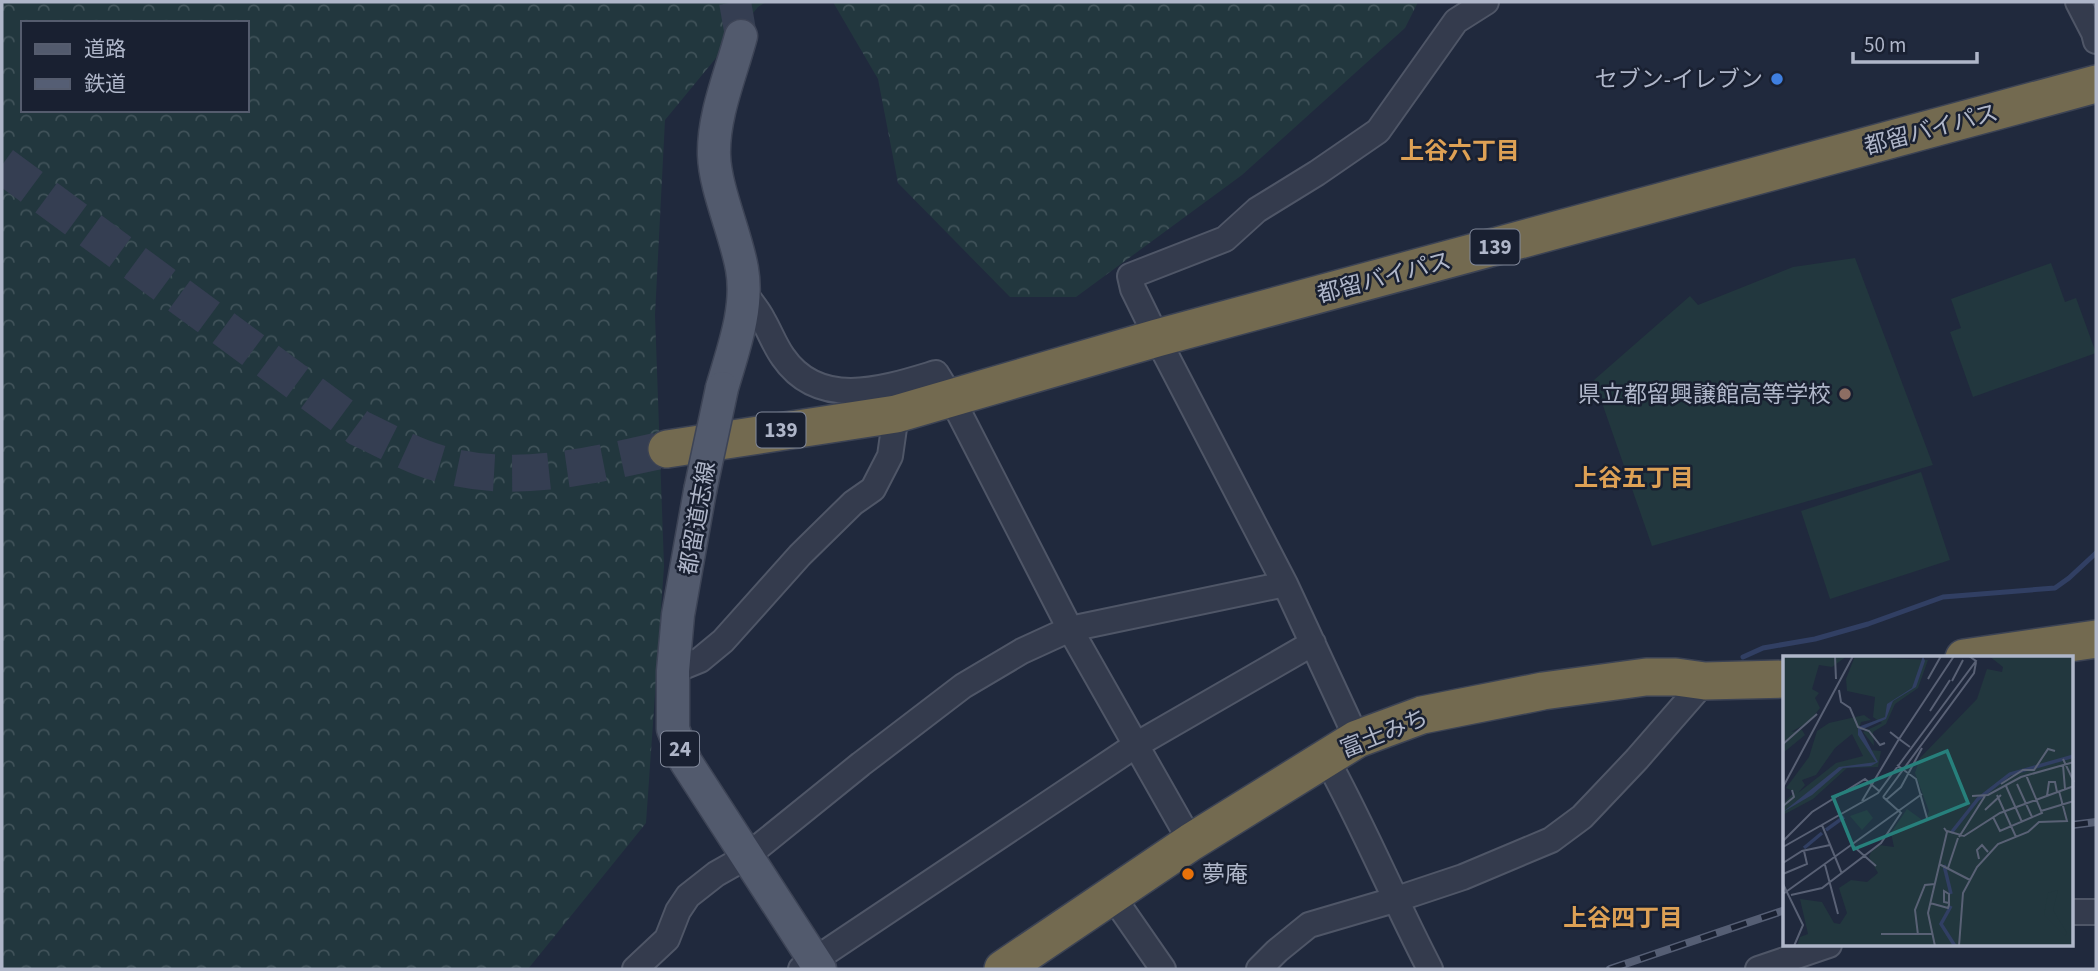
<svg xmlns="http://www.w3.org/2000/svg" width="2098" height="971" viewBox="0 0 2098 971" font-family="'Source Sans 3','Noto Sans JP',sans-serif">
  <defs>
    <pattern id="forest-crowns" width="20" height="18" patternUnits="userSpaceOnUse" patternTransform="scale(1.75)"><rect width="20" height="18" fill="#22373e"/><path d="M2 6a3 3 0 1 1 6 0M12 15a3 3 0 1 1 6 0" fill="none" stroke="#405259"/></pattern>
  </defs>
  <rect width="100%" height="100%" fill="#20293d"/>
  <path fill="url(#forest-crowns)" fill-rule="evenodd" d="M2 2H766L758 7 665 120 655 315 664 566 646 823 528 969H2ZM23 23H247V110H23Z
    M833 2H1418L1405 28 1242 175 1076 297H1010L898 183 878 79Z"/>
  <path fill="#22373e" d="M1855 258 1933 465 1652 546 1594 380 1690 296 1698 305 1793 267Z
    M2051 263 2065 302 2076 298 2096 353 1973 397 1950 332 1961 328 1951 299Z
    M1921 472 1950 560 1830 599 1801 511Z"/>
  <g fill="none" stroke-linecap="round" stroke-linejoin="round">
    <path stroke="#313f63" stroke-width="5" d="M1743 657 1763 648 1815 639 1868 624 1943 597 2055 588 2069 578 2096 553"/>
    <path stroke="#353e52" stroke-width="32" stroke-dasharray="32 16" stroke-linecap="butt" d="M735 2 741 36"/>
    <path stroke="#353e52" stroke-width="37" stroke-dasharray="37 18" stroke-linecap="butt" d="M2 165 359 428C385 440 410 455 438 463 513 486 593 465 667 449"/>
    <g stroke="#4f5667" stroke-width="28">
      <path id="minor" d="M2078 2 2094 33 2096 41
        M744 293C751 302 758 310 763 320 770 332 775 346 783 357 820 411 886 388 936 373L952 399 1070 629 1191 842
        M673 671 700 660 723 641 800 555 853 503 873 489 890 456 896 414
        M1357 739 1285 584 1157 338 1133 289 1130 276 1225 239 1257 210 1317 173 1378 131 1456 21 1486 2
        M1326 758C1364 827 1394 900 1430 969
        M1111 894 1163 969
        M2072 912H2096
        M635 969 667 939 678 911 688 896 716 874 746 857 861 764 963 686 1022 651 1070 629 1285 584
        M801 969 1136 745 1313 643
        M1259 969 1277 951 1309 925 1394 900 1463 877 1551 840 1582 817 1637 759 1705 681
        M1758 969 1829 945"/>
    </g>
    <g stroke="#3d4456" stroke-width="35">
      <path id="major" d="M722 388C733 350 749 308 742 269 736 234 715 189 714 155 713 115 731 74 741 36
        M700 491 678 615 673 671V729L686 762 820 969"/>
    </g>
    <g stroke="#3c4354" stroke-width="40">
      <path id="highway" d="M667 449 896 414 1157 338 2096 84
        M1964 658 2096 639
        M1003 969 1191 842 1357 739 1422 715 1543 691 1646 677H1676L1705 681 1785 679"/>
    </g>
    <use href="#minor" stroke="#343b4d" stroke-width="24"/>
    <use href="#major" stroke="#525a6d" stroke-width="32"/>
    <use href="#highway" stroke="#736a50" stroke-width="37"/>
    <g stroke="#555e74" stroke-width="8">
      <path id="rail" d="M2072 825 2096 822
        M1610 969 1785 910"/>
    </g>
    <use href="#rail" stroke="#192031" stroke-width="5" stroke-dasharray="16" stroke-linecap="butt"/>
    <g stroke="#3d4456" stroke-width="35" stroke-linecap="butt">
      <path id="major-bridge" d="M700 491 722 388"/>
    </g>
    <use href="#major-bridge" stroke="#525a6d" stroke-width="32"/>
  </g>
  <circle fill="#3f7fe0" stroke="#192031" stroke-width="2.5" cx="1777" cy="79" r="7"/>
  <circle fill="#8d6e63" stroke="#192031" stroke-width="2.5" cx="1845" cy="394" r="7"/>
  <circle fill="#e8710a" stroke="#192031" stroke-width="2.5" cx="1188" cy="874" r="7"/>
  <g text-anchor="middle" stroke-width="5" stroke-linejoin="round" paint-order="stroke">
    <g fill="#192031" stroke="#82899b" stroke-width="2">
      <rect x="1470.5" y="229.5" width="49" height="35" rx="5"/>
      <rect x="756.5" y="412.5" width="49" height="35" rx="5"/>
      <rect x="661" y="731.5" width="38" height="35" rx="5"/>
    </g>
    <g font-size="21" font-weight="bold" fill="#afb6c9">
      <text x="1495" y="254">139</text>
      <text x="781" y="437">139</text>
      <text x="680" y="756">24</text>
    </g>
    <g font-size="23" fill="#afb6c9" stroke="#192031" text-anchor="end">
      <text x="1763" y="87">セブン-イレブン</text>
      <text x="1831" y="402">県立都留興譲館高等学校</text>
      <text x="1202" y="882" text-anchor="start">夢庵</text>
    </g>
    <g font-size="23" fill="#afb6c9" stroke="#192031">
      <text transform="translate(1931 129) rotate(-15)" y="8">都留バイパス</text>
      <text transform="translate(1384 277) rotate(-15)" y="8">都留バイパス</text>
      <text transform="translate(697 518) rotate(-80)" y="8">都留道志線</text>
      <text transform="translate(1384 733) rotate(-22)" y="8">富士みち</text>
    </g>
    <g font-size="24" font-weight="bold" fill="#dea155" stroke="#192031">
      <text x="1460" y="159">上谷六丁目</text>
      <text x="1634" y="486">上谷五丁目</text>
      <text x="1623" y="926">上谷四丁目</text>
    </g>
  </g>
  <g transform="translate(1783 656)">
    <rect width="290" height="290" fill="#20293d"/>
    <path d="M290 223V290H249L262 238Z" fill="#22373e"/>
    <path d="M0 0H64L49 11 36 9 29 33 36 37 32 42 37 52 26 66 8 76 19 74 22 79 0 97ZM72 0 145 4 135 32 112 48 103 68 90 76 91 90 80 76 99 67 90 61 92 41 64 35 63 23ZM206 0H290V290H14L17 281 25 278 17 243 39 246 51 267 57 268 64 257 56 232 68 224 84 226 95 217 86 201 88 196 96 189 111 191 108 177 124 153 142 166 146 155 132 117 137 102 194 43 204 13 219 16 220 11ZM275 234 270 254 284 277 282 280 261 259 265 237ZM81 59 88 64 78 66 75 77 87 94 98 95 95 111 64 112 30 143 0 159V147L12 136 3 132 26 101 34 75 46 67ZM69 78 80 100 53 107 15 137 22 129 19 124 33 119 52 92Z" fill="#22373e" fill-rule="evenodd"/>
    <path d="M84 154 90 162 79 174 67 160Z" fill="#22373e"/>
    <path d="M140 0 142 5 133 31 110 45 103 63 78 74 95 106 88 110 60 112 29 139 0 156 56 111 93 106 75 79V71L102 61 104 48 129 32Z" fill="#313f63"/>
    <path fill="none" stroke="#313f63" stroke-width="3.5" d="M43 174 61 161M168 177 195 143 227 118 291 100M21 192 39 177M161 209 168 238M168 250 158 268 172 290"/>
    <path fill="none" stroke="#596175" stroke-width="2" d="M52 0 53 23M145 23 158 0M169 25 180 4M56 34 58 46 67 52 75 71 86 75 97 89 102 87M147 55 167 24M107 76 116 83 171 0M0 88 34 58M280 103 291 126M114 109 133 123 144 162M280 109 282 133M218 128 240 114H251L265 93 272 95M234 128 249 161M223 130 239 166M0 131 70 0M214 139 233 181M189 140 205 139 238 121 291 106M264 140 266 126H272L274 136M100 141 191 17 193 6M103 144 118 131 139 92M79 145 116 83 127 91M0 150 11 141 9 134M202 154 218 139M258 155 291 145M210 161 217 175 259 157 243 119M39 169 59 218M164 175 181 180 217 157 291 130M176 181 202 140M0 185 29 156 82 123 96 135M69 189 93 210M0 191 95 137 193 5 186 0M196 203 194 194 199 189 205 196M0 207 19 195 47 189M156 208 187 224M42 209 55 258M165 212 175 182M0 218 24 208 21 195M0 228 20 269 11 290M0 238 139 138M8 239 39 232 98 187 118 157 100 141M147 247 165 252 166 249V238L161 235V246L166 247M98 278H149M135 279 132 254 142 229 152 228M152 290 145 257 164 176 161 172M176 290 180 237 194 211 215 188 245 176 256 166 284 165 276 135"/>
    <path fill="#27807c" fill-opacity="0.15" stroke="#27807c" stroke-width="3.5" d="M164 95 185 147 71 193 50 141Z"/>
    <rect width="290" height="290" fill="none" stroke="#afb6c9" stroke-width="3.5"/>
  </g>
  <rect width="2098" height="971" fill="none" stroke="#afb6c9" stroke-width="7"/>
  <rect x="21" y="21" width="228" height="91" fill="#192031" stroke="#555c6e" stroke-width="2"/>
  <rect x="35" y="44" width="35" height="10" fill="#525a6d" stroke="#555c6e" stroke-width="2"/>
  <text x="84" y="56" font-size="21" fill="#afb6c9">道路</text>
  <rect x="35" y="79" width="35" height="10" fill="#555e74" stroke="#555c6e" stroke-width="2"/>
  <text x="84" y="91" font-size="21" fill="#afb6c9">鉄道</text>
  <path d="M1853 52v10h124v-10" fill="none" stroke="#afb6c9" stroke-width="3.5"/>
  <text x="1864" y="52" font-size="21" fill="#afb6c9" stroke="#192031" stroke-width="5" paint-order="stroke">50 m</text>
</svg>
